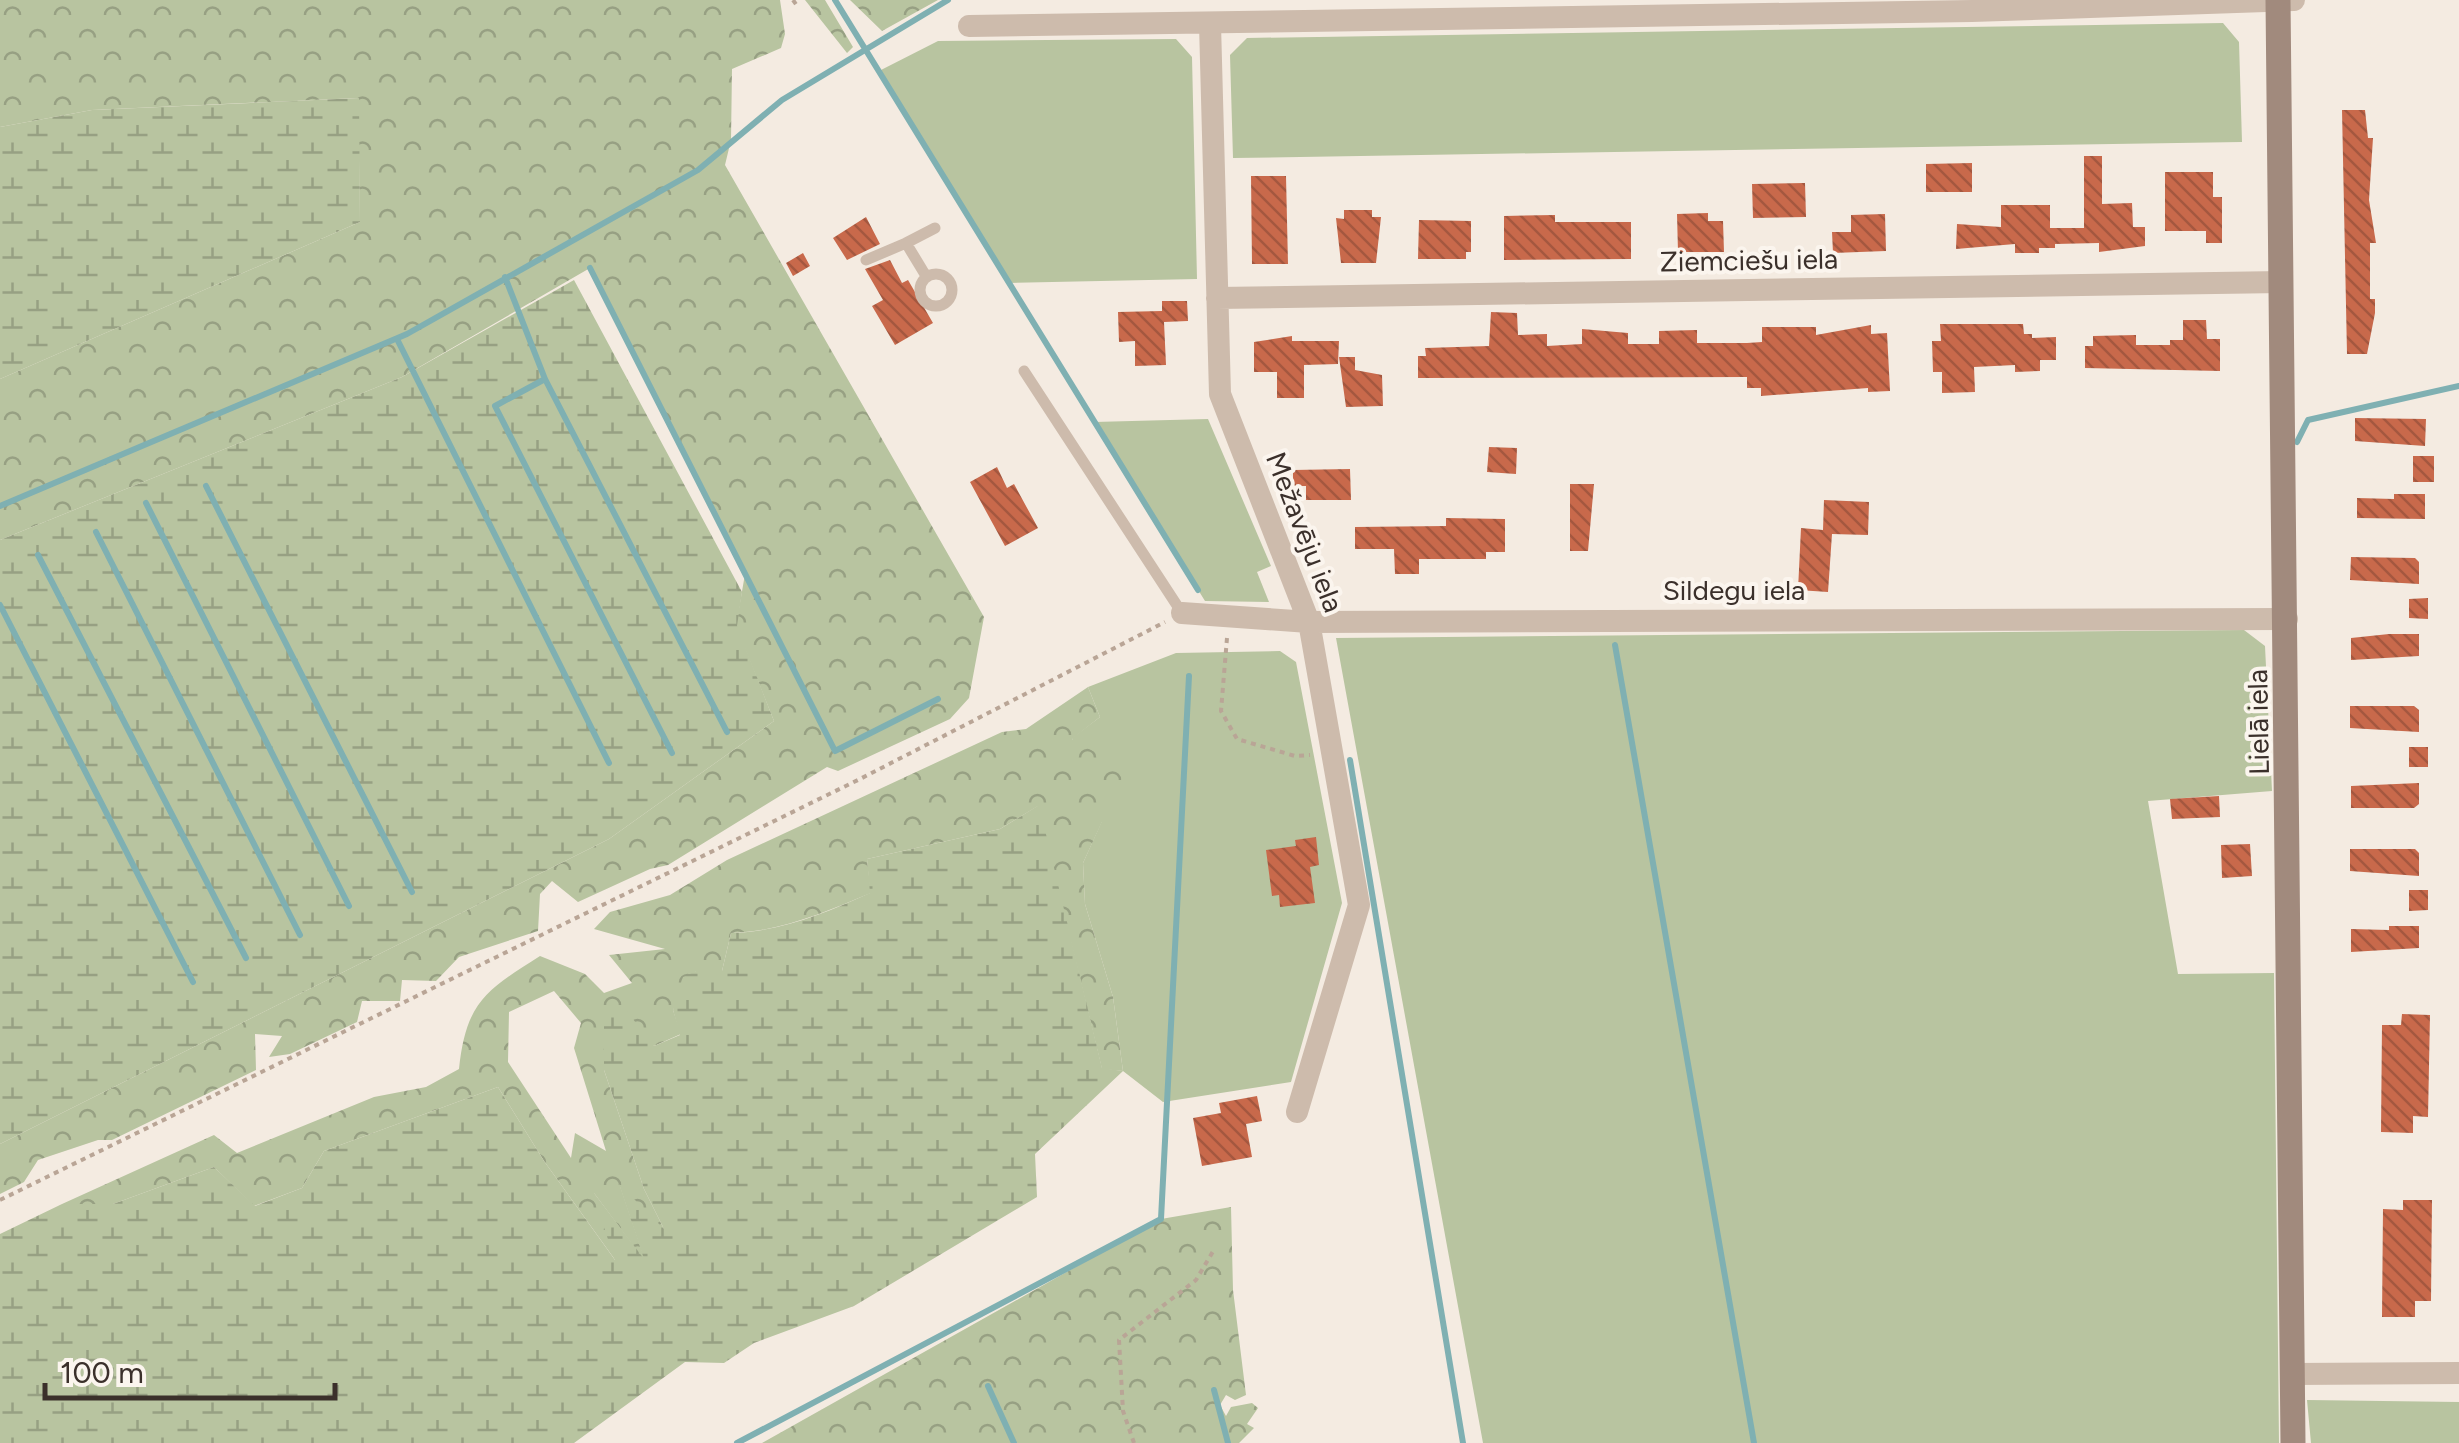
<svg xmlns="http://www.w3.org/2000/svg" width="2459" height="1443" viewBox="0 0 2459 1443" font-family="Figtree,sans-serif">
  <defs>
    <pattern id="forest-crowns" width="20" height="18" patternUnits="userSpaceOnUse" patternTransform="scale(2.5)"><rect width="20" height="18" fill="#b8c4a0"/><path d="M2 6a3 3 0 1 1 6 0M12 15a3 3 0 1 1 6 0" fill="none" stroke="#97a083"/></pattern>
    <pattern id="wetland-marsh" width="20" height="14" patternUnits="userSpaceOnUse" patternTransform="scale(2.5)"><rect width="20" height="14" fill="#b8c4a0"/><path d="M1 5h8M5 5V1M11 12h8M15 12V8" fill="none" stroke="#97a083"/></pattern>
    <pattern id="building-back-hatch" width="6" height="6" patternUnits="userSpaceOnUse" patternTransform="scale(2.5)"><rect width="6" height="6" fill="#c8694b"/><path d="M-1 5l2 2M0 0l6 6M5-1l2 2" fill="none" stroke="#a4573f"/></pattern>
  </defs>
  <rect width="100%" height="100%" fill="#f4ebe1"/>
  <path fill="#b8c4a0" d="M2223 23 2239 42 2242 142 1233 158 1230 55 1247 38Z
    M1176 39 1192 57 1197 279 1009 283 879 71 938 41Z
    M1208 419 1271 566 1257 572 1269 602 1205 601 1094 422Z
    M2244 630 2265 646 2272 791 2148 801 2178 974 2274 973 2279 1443H1483L1336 638Z
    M1280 651 1296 662 1342 903 1291 1082 1163 1102 1123 1071 1113 997 1085 904 1083 863 1102 821 1072 738 1100 717 1088 687 1176 653Z
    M2307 1400 2459 1402V1443H2311Z"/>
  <path fill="url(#forest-crowns)" fill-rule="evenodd" d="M0 0H780L785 34 781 48 732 69 731 140 725 165 984 617 969 698 950 719 838 771 827 767 668 865 650 869 578 902 552 881 540 894 538 931 459 957 436 981 402 980 400 1001H362L357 1022 290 1054 269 1057 282 1036 255 1034 256 1070 112 1140H98L38 1160 24 1182 0 1194V1144L609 839 774 721 736 626 745 574 590 268 402 377 0 540V379L360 222 358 98 92 110 0 127Z
    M805 0H825L853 47 847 53Z
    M850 0H938L882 31Z
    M1088 687 1100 717 1072 739 1126 770 1083 863 1085 904 1113 997 1123 1071 1102 1069 1038 806 1000 829 867 859 871 893C825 912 780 932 731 933L722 971H696L673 1010 681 1034 654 1046 604 1023V1070L644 1189 666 1233 620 1186 646 1263 594 1193 618 1264 544 1161 498 1087 324 1151 302 1188 254 1206 214 1167 113 1204H62L214 1135 237 1153 374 1097 426 1087 459 1069C466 1001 487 990 540 956L585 974 604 993 632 983 609 955 665 949 594 929 610 912 670 895 727 860 1002 732 1026 729ZM554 991 581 1023 574 1048 606 1151 575 1133 571 1158 508 1062 509 1012Z
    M1231 1207 1233 1290 1246 1395 1235 1400 1226 1395 1220 1405 1226 1416 1231 1407 1252 1403 1258 1408 1247 1424 1254 1428 1239 1443H762L1161 1219Z"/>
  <path fill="url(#wetland-marsh)" d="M359 98 360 222 0 379V127L92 110Z
    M574 280 742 592 737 626 774 721 609 839 0 1144V540L402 377Z
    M1039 805 1102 1068 1123 1071 1035 1154 1037 1197 854 1306 754 1343 724 1363 685 1362 574 1443H0V1234L62 1204H113L214 1167 255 1206 302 1188 324 1151 498 1087 544 1161 615 1260 591 1189 644 1259 619 1184 664 1229 644 1189 604 1070V1023L622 1005 654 1046 680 1035 673 1010 683 977 696 971H722L731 933C780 932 826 913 870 893L867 859 1000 829Z"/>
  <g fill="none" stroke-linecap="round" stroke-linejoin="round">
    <path stroke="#7fb0b2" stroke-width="6" d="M835 0 1198 590
      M590 268 835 751 938 699
      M505 277 545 379 727 732
      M397 339 609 763
      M545 379 495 406 672 753
      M2297 442 2308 420 2459 386
      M206 486 412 892
      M146 503 349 906
      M0 506 407 334 698 170 782 100 948 0
      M96 532 300 935
      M38 555 246 958
      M0 605 193 982
      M1615 645 1754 1443
      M1350 760 1463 1443
      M988 1386 1014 1443
      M1214 1390 1228 1443
      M737 1443 1161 1219 1189 676"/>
  </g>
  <path fill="url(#building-back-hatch)" d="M2342 110H2365L2368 138H2373L2369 200 2376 243H2370V299H2375V313L2367 354H2347Z
    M2084 156H2102V204L2132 203 2133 227H2145V246L2099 252V243L2055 244V248H2039V253H2015V244L1956 249 1957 224 2001 227V205H2050V228H2084Z
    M1972 163V192H1926V164Z
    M2165 172H2213V197H2222V243H2206V231H2165Z
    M1251 176H1286L1288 264H1252Z
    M1805 183 1806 217 1753 218 1752 184Z
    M1344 210H1372V217H1381L1376 263H1341L1336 218 1344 219Z
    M1708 213V221H1723L1724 252H1678L1677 214Z
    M1885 214 1886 251 1833 253 1832 232H1851V215Z
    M1555 215V222H1631V259L1504 260V216Z
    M866 217 880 244 847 260 833 238Z
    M1419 220 1471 221V252H1466V259H1418Z
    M803 253 810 266 793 276 786 263Z
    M890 260 902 283 908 280 933 323 895 345 872 306 883 300 865 269Z
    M1162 301H1187L1188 321 1164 322 1166 365 1135 366V341L1119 342 1118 312 1162 311Z
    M1491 312 1517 313 1518 335 1547 334V346L1582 344V329L1628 333V344H1659V331L1697 330V343H1747L1762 342V327H1816V335L1871 325V334L1887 333 1890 391 1868 392V388L1761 396V388H1747V377L1418 378V356H1426L1425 348 1489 346Z
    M2183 320H2206L2207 339H2220V371L2085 368V346H2093V336L2136 335V345H2170V340H2183Z
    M1940 324H2023L2024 334H2032V338L2056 337V360H2040V371L2015 372V365L1974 367 1975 392 1942 393V372H1933L1932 341H1941Z
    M1292 336V341H1339L1338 364 1304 365V398H1277V372H1254V342Z
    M1339 357H1355V370L1382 375 1383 406 1346 407Z
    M2355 418 2426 419 2425 446 2355 441Z
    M1489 447 1517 448 1516 474 1487 472Z
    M2413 456H2434V482H2413Z
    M997 467 1007 488 1014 484 1038 528 1005 546 970 482Z
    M1350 469 1351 500H1306V486H1293V470Z
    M1570 484H1594L1588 551H1570Z
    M2394 494H2425V519L2357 518V498L2394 499Z
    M1824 500 1869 502 1868 535 1832 534 1828 592 1798 590 1801 528 1823 530Z
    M1446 518 1505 519V552H1486V559H1419V574H1395L1394 549H1355V527L1446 526Z
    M2351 557 2415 558 2419 562V584L2350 580Z
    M2428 598V619L2409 618V599Z
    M2389 634H2419V656L2351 660V638Z
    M2350 706H2414L2419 710V732L2350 728Z
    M2409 747H2428V767H2409Z
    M2419 783V804L2414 808H2351V786Z
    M2219 796 2220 817 2172 819 2170 799Z
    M1316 837 1319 865 1310 867 1315 903 1280 907 1279 895 1272 896 1266 850 1296 846 1295 840Z
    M2250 844 2252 876 2222 878 2221 845Z
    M2350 849H2415L2419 853V876L2350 871Z
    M2409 890H2428V910L2409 911Z
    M2389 926H2419V948L2351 952V929L2389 930Z
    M2402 1014 2430 1015 2428 1117 2413 1116V1133L2381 1132 2382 1025H2401Z
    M1257 1096 1262 1121 1246 1124 1252 1157 1202 1166 1193 1118 1221 1113 1219 1103Z
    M2403 1200H2432L2431 1301H2415V1317H2382L2383 1209 2403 1210Z"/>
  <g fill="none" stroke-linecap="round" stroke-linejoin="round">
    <path stroke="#b9a596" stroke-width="4" stroke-dasharray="5 5" stroke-linecap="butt" d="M793 0 798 7
      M1227 638 1221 711 1237 739 1295 756 1310 755
      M0 1200 860 779 1165 622
      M1134 1443 1123 1411 1119 1340 1196 1280 1215 1248"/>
    <path stroke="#cdbbac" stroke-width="11" d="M866 260 906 243
      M920 290a16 16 0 1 1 32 0a16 16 0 1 1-32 0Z
      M926 276 906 243 935 228
      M1024 371 1182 613"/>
    <path stroke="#cdbbac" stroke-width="22" d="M1210 24 1220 394 1309 622 1359 905 1297 1112
      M969 26 1972 11 2294 0
      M1217 298 2282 282
      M1182 613 1309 622 2287 619
      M2293 1374 2459 1373"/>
    <path stroke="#a18a7d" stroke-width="25" d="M2278 0 2293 1443"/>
  </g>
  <g text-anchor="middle" stroke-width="8" stroke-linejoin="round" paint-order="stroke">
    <g font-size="28" fill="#3b302b" stroke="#fbf5ee">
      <text transform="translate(1749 260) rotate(-1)" y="10">Ziemciešu iela</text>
      <text transform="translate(1305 532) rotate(69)" y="10">Mežavēju iela</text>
      <text x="1734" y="600">Sildegu iela</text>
      <text transform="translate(2258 722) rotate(-91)" y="10">Lielā iela</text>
    </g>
  </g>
  <path d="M45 1383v15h290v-15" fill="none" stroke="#3b302b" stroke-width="5"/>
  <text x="60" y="1383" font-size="30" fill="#3b302b" stroke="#fbf5ee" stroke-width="8" paint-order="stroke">100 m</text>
</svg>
